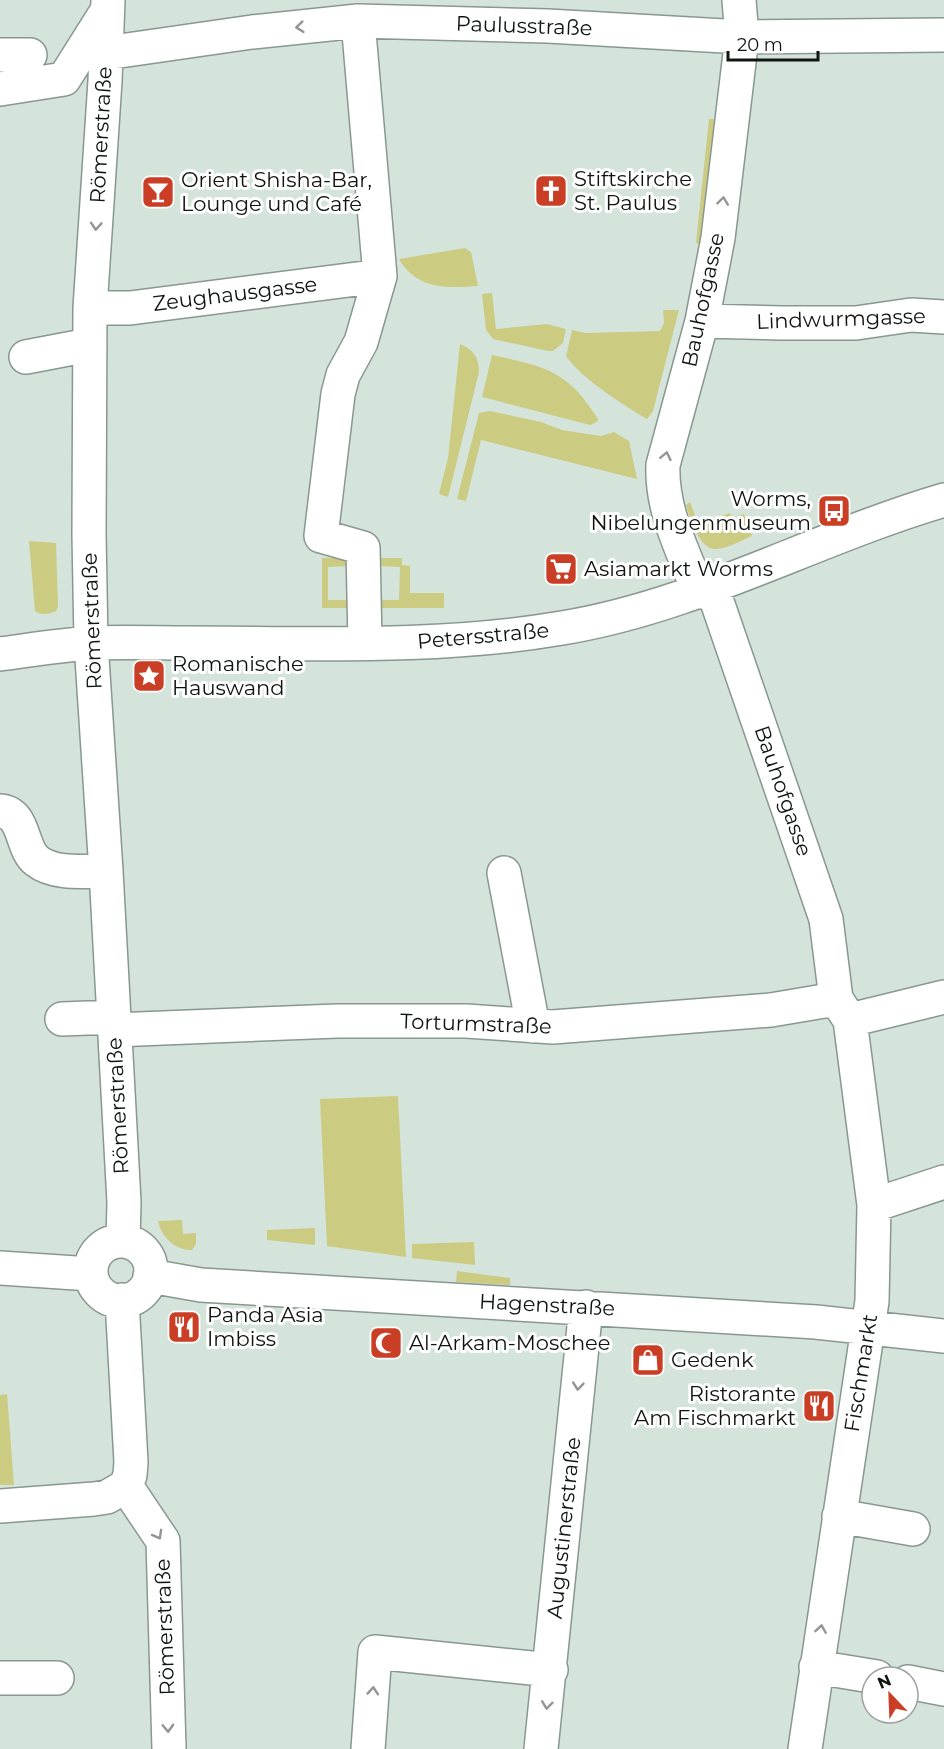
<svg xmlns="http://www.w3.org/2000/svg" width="944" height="1749" viewBox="0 0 944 1749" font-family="Montserrat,sans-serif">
  <rect width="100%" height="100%" fill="#d4e4db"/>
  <path fill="#cbcb82" d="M709 119H715L723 128 702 243H696Z
    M465 248 471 252 478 286C447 288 417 290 399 259Z
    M492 293 496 329 547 324 566 329 563 343 553 351H548L493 339 486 330 482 294Z
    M663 310H679L653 411 647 419C623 405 581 378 566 356L572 330 586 333 660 331 664 323Z
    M460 344C474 350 479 358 479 372L448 497 439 494 448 458Z
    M492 355C546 367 567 370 598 419L597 422 590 425 482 397Z
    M490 411 541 422 562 430 601 436 614 432 629 441 637 479 481 440 466 501 457 499 479 413Z
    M690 502 698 524 730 513 732 518 744 514 752 536C742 540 727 549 716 549 699 550 690 517 686 505Z
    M29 541 56 543 58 607 56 611C49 614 42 616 35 611Z
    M322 558H350V566L328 567V600H350V608H322Z
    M378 558H402V565L410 566V593H444V608H378V600H399L400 567 378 566Z
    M398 1096 406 1257 327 1246 320 1099Z
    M182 1220 183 1234 196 1233V1244L192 1250C175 1250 162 1238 158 1221Z
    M315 1228V1245L267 1240V1230Z
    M474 1242 475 1265 412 1258V1244Z
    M457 1271 510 1278V1285L456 1282Z
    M7 1394 14 1485H0V1395Z"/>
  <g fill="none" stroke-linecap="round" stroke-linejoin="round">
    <g stroke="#89988f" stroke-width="36">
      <path id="minor" d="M108 0 105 81 90 308 89 534 91 643 106 871 124 1202 123 1241
        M358 21 380 276 361 342 343 375 338 394 321 536 363 548 365 643
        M106 53 252 32 358 21 548 26 742 37 944 35
        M0 55H30
        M0 89 64 79 105 14
        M90 308H130L380 276
        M702 321 782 323H856L911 315 944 317
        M26 357 89 345
        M712 587 826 919 836 999 850 1020 874 1205 872 1301 805 1749
        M699 592C683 551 661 510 663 465L702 321 718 238 742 37 739 0
        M0 654C30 650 61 645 92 643 124 642 157 643 189 643 313 643 439 649 562 628 696 606 815 538 944 500
        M0 811C26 813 20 848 37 861 55 875 85 871 106 871
        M504 873 533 1026
        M62 1019 114 1017
        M850 1020 944 997
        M114 1030 337 1021H466L553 1027 771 1010 836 999
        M874 1205 944 1182
        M91 1271a30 30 0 1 1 60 0a30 30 0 1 1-60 0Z
        M0 1268 91 1274
        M150 1276 201 1285 816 1322 944 1336
        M122 1300 131 1462 130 1475 126 1486
        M126 1486 163 1541 169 1749
        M0 1506 94 1499 107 1497 126 1486
        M839 1516 913 1529
        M816 1667 877 1677
        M0 1678H57
        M908 1682 944 1689
        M368 1749 375 1652 551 1670
        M541 1749 586 1307"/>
    </g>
    <use href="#minor" stroke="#fff" stroke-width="33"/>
  </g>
  <defs><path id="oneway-chevron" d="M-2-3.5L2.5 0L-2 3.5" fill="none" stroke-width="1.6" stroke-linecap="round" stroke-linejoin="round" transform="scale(1.5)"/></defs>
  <g stroke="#939594">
    <use href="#oneway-chevron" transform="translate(300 27) rotate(174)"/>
    <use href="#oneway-chevron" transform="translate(723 201) rotate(-83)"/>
    <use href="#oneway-chevron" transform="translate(96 226) rotate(94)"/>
    <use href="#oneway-chevron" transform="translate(666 456) rotate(-78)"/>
    <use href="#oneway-chevron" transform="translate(578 1386) rotate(96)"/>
    <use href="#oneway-chevron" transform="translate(158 1535) rotate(61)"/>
    <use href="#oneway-chevron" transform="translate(821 1629) rotate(-81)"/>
    <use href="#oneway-chevron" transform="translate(373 1691) rotate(-86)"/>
    <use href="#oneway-chevron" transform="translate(547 1705) rotate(97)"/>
    <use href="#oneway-chevron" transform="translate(168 1728) rotate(88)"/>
  </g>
  <defs>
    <g id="church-square" transform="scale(1.725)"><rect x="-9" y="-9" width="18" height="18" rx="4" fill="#c93e25" stroke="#fff"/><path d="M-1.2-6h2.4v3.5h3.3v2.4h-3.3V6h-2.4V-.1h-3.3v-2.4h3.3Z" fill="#fff"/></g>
    <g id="bar-square" transform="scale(1.725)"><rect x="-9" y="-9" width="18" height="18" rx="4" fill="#c93e25" stroke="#fff"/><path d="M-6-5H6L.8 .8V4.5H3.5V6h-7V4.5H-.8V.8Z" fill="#fff"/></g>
    <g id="bus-square" transform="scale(1.725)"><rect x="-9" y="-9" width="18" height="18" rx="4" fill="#c93e25" stroke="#fff"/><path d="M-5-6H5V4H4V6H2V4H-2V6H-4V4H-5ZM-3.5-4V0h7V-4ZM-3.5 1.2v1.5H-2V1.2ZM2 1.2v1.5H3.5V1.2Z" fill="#fff"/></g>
    <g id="supermarket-square" transform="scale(1.725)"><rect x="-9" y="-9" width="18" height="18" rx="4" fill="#c93e25" stroke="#fff"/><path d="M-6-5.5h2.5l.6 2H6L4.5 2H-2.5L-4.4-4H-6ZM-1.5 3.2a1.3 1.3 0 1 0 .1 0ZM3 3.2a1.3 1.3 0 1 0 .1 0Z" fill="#fff"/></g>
    <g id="sight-square" transform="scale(1.725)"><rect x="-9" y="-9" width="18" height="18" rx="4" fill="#c93e25" stroke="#fff"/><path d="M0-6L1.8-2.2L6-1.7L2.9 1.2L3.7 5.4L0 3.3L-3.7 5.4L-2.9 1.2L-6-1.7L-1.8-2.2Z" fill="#fff"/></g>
    <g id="restaurant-square" transform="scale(1.725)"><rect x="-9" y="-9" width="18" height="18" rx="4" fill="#c93e25" stroke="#fff"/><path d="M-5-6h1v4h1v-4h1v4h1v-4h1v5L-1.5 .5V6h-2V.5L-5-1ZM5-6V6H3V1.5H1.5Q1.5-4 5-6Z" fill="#fff"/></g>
    <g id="mosque-square" transform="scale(1.725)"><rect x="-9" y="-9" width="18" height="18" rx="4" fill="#c93e25" stroke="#fff"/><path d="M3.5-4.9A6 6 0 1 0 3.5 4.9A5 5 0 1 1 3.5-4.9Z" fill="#fff"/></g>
    <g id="shop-square" transform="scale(1.725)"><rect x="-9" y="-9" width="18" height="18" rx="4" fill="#c93e25" stroke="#fff"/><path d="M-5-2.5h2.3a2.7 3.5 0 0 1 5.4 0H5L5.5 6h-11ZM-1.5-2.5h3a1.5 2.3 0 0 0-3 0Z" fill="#fff"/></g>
  </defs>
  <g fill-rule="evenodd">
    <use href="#church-square" x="551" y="191"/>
    <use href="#bar-square" x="158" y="192"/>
    <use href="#bus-square" x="834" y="511"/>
    <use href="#supermarket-square" x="561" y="569"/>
    <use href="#sight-square" x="149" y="676"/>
    <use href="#restaurant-square" x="184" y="1327"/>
    <use href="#mosque-square" x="386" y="1343"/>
    <use href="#shop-square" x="648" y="1360"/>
    <use href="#restaurant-square" x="819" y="1406"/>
  </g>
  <g text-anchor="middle" stroke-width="6" stroke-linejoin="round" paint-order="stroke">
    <g font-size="21" fill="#0f1411" stroke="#fff">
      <text transform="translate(524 26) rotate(2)" y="7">Paulusstraße</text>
      <text transform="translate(101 135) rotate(-87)" y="7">Römerstraße</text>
      <text transform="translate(235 294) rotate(-7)" y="7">Zeughausgasse</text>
      <text transform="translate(703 300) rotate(-78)" y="7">Bauhofgasse</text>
      <text transform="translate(841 319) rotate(-2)" y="7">Lindwurmgasse</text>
      <text transform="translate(92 621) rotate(-92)" y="7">Römerstraße</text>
      <text transform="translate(483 636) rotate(-5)" y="7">Petersstraße</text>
      <text transform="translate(783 791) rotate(71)" y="7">Bauhofgasse</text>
      <text transform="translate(476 1024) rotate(2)" y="7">Torturmstraße</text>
      <text transform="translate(118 1106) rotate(-93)" y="7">Römerstraße</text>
      <text transform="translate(547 1305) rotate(3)" y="7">Hagenstraße</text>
      <text transform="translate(861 1373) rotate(-81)" y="7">Fischmarkt</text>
      <text transform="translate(564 1528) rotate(-84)" y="7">Augustinerstraße</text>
      <text transform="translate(165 1627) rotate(-92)" y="7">Römerstraße</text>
    </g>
    <g font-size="21" fill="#0f1411" stroke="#fff" text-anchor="start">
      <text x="574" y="186">Stiftskirche<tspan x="574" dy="24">St. Paulus</tspan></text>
      <text x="181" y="187">Orient Shisha-Bar,<tspan x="181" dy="24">Lounge und Café</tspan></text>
      <text x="811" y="506" text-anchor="end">Worms,<tspan x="811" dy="24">Nibelungenmuseum</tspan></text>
      <text x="584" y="576">Asiamarkt Worms</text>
      <text x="172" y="671">Romanische<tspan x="172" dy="24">Hauswand</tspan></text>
      <text x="207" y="1322">Panda Asia<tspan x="207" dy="24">Imbiss</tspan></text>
      <text x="409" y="1350">Al-Arkam-Moschee</text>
      <text x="671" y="1367">Gedenk</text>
      <text x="796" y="1401" text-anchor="end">Ristorante<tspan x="796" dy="24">Am Fischmarkt</tspan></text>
    </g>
  </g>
  <g transform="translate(890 1695) rotate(337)"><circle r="28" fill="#ffffff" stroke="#9fa1a0" stroke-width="1.5"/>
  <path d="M0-4.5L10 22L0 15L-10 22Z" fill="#c93e25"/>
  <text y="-9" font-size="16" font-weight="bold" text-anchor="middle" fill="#0f1411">N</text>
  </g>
  <path d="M728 51v9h90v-9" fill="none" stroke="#0f1411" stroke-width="3"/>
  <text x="737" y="51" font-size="18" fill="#0f1411" stroke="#ffffff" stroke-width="4.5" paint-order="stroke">20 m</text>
</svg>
